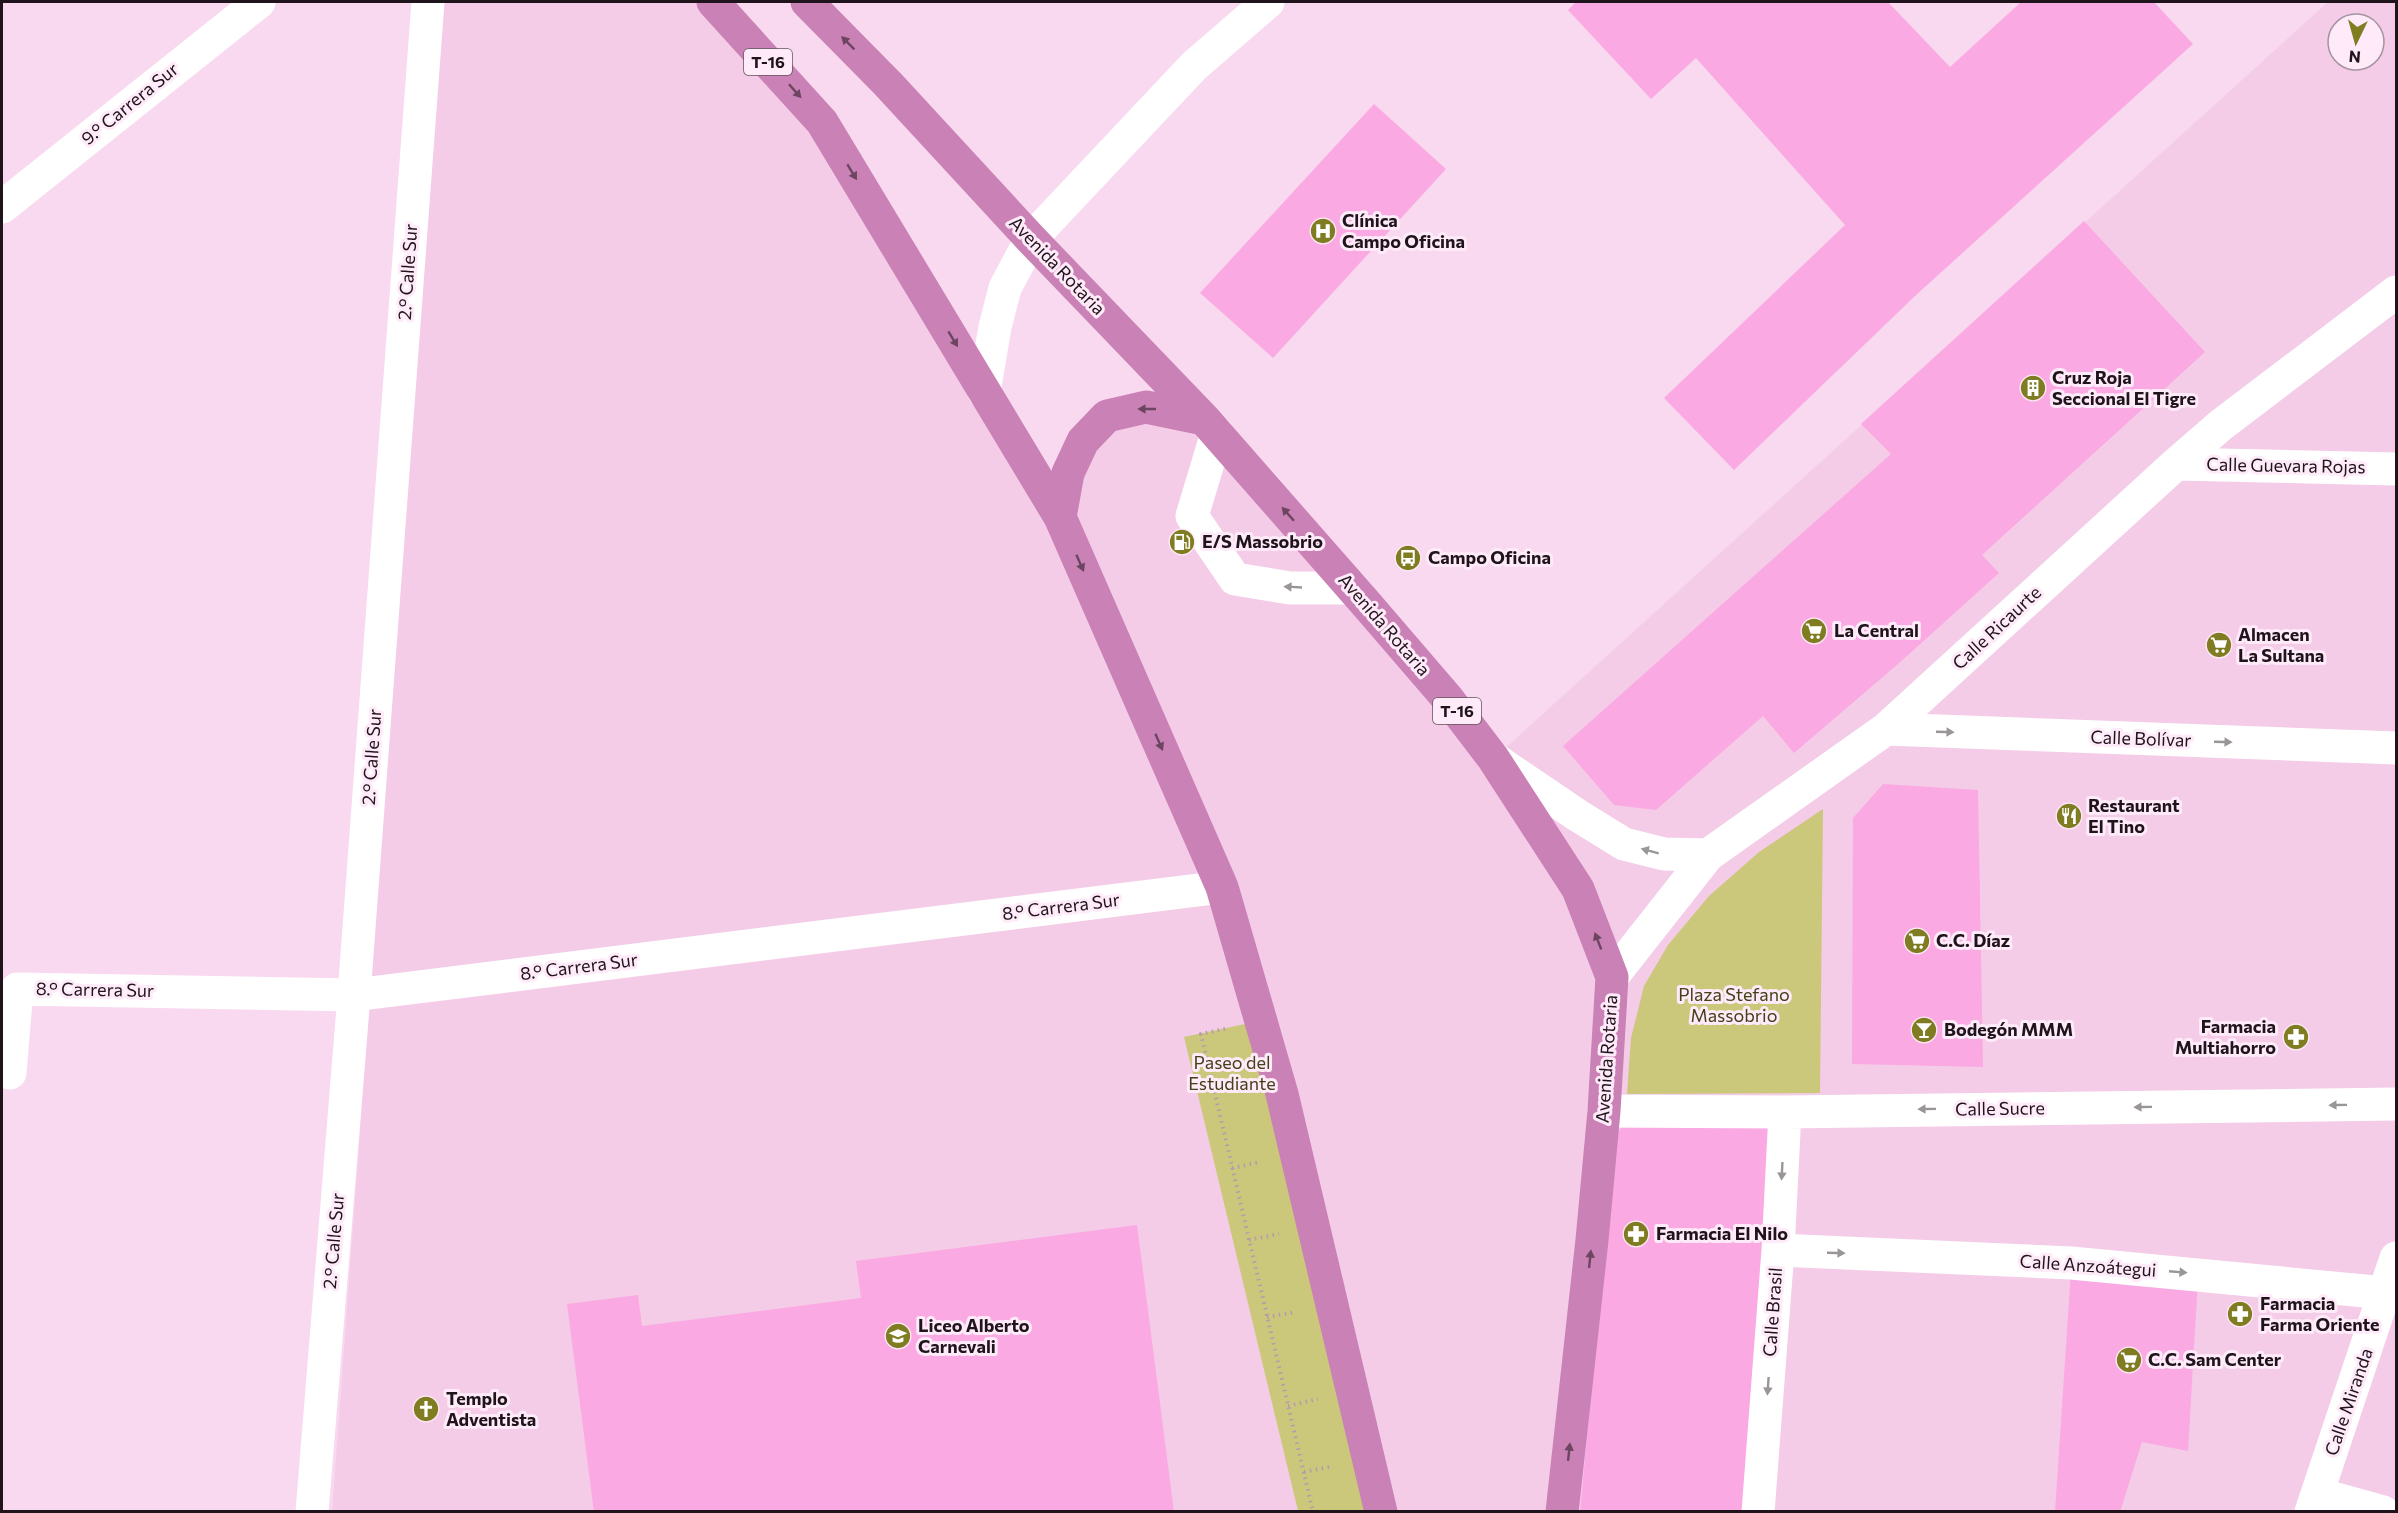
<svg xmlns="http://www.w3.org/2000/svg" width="2398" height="1513" viewBox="0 0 2398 1513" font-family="Commissioner,sans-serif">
  <rect width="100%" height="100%" fill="#f9d9ef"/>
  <path fill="#f4cce7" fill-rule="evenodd" d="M443 2H695L811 127 1050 528 1095 442 1142 416 1201 426 1492 760 2328 2H2396V1511L332 1512ZM2338 24H2374V60H2338Z"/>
  <path fill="#cbc87b" d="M1823 809 1820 1093 1627 1094 1631 1038 1644 986 1668 945 1709 896 1759 852Z
    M1259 1021 1375 1511H1298L1184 1037Z"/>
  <path fill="#faa9e2" d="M1576 2H1888L1950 67 2021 2H2154L2193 44 1915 296 1734 470 1664 398 1845 225 1696 58 1651 99 1568 10Z
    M1374 104 1446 169 1273 358 1200 293Z
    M2084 221 2205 352 1982 555 1999 573 1898 664 1794 753 1763 716 1656 810 1614 805 1563 746 1891 454 1861 424Z
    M1883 784 1978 790 1983 1067 1852 1064 1853 818Z
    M1774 1123 1745 1512H1580L1615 1135 1624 1125Z
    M1137 1225 1174 1512H594L567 1304 638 1295 642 1326 861 1298 856 1261Z
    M2071 1270 2198 1279 2188 1451 2142 1442 2120 1512H2055Z"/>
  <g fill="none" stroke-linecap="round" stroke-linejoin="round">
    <path stroke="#b59bad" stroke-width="4" stroke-dasharray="1.5 4.5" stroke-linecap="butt" d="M1225 1029 1201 1034 1313 1512
      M1214 1088 1241 1082
      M1232 1168 1260 1162
      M1249 1240 1279 1234
      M1267 1317 1296 1312
      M1288 1406 1318 1399
      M1304 1472 1333 1466"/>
    <path stroke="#fff" stroke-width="33" d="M2 207 259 2
      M984 392 995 327 1005 288 1031 239 1194 66 1268 2
      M1217 433 1192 516 1235 579 1290 588H1352
      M2176 464 2396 469
      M1886 729 2396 748
      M1493 758 1577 815 1624 844 1664 854 1708 855
      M1612 977 1708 855 1886 729 2176 464 2221 425 2396 292
      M10 1073 17 989 354 995 1222 887
      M1604 1111 1785 1112 2396 1104
      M1778 1250 2071 1263 2396 1294
      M2318 1494 2383 1512
      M312 1512 354 995 428 2
      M1758 1512 1778 1250 1785 1112
      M2311 1512 2396 1258"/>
    <path stroke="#ca81b5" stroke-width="33" d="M713 2 822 122 1060 517 1222 887 1282 1094 1381 1512
      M807 2 888 84 1031 239 1204 419 1368 606 1448 699 1493 758 1578 889 1612 977 1604 1111 1592 1240 1562 1512
      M1060 517 1068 473 1083 441 1107 416 1146 407 1204 419"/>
  </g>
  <defs><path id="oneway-solid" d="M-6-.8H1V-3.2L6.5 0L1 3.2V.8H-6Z" transform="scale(1.5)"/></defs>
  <g fill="#6c4560">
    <use href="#oneway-solid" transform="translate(848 43) rotate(-135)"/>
    <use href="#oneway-solid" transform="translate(795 91) rotate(48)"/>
    <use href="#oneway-solid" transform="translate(852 172) rotate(59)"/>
    <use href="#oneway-solid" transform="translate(953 339) rotate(59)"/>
    <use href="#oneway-solid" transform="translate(1147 409) rotate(180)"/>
    <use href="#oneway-solid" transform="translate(1288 514) rotate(-131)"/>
    <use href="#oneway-solid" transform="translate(1080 563) rotate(66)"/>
    <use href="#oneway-solid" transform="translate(1159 742) rotate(66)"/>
    <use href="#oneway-solid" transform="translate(1598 941) rotate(-111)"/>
    <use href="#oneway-solid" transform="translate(1590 1259) rotate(-84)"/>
    <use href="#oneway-solid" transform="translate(1569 1452) rotate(-84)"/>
  </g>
  <g fill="#9a9598">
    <use href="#oneway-solid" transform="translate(1293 587) rotate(-177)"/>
    <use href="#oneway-solid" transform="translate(1945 732) rotate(2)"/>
    <use href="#oneway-solid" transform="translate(2223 742) rotate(2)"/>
    <use href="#oneway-solid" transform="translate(1650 851) rotate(-165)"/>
    <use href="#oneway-solid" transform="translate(2338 1105) rotate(179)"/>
    <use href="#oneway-solid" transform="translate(2143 1107) rotate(179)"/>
    <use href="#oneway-solid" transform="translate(1927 1109) rotate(179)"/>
    <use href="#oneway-solid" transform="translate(1782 1171) rotate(93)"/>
    <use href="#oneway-solid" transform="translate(1836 1253) rotate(2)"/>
    <use href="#oneway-solid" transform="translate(2178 1272) rotate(5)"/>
    <use href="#oneway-solid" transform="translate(1768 1386) rotate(94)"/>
  </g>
  <defs>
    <g id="hospital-disc" transform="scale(1.35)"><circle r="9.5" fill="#807c22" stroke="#feeaf8"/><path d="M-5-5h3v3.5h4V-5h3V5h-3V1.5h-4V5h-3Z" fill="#fff"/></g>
    <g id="building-disc" transform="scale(1.35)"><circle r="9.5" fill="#807c22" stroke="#feeaf8"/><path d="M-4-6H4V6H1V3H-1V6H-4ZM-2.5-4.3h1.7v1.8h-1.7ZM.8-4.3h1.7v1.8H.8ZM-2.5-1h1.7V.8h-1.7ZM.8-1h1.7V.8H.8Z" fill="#fff"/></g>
    <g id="fuel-disc" transform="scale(1.35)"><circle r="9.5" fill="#807c22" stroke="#feeaf8"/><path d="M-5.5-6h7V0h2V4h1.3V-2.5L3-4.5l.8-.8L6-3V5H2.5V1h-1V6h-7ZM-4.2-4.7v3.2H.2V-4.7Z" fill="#fff"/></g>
    <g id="bus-disc" transform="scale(1.35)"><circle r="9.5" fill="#807c22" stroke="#feeaf8"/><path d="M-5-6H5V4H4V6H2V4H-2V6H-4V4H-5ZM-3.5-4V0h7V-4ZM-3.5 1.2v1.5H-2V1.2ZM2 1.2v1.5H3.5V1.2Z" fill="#fff"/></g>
    <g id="supermarket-disc" transform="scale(1.35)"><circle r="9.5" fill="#807c22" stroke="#feeaf8"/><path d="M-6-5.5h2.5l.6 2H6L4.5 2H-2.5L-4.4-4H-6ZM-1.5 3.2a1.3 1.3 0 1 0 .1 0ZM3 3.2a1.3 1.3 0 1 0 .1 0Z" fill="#fff"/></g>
    <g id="restaurant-disc" transform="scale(1.35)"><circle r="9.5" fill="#807c22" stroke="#feeaf8"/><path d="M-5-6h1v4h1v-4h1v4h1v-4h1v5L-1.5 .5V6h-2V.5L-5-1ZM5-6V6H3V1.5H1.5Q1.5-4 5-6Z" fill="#fff"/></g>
    <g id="bar-disc" transform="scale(1.35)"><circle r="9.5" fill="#807c22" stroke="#feeaf8"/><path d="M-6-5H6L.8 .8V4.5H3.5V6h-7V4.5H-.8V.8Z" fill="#fff"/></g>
    <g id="pharmacy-disc" transform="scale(1.35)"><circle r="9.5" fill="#807c22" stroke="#feeaf8"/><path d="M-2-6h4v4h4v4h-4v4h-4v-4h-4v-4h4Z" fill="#fff"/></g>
    <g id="school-disc" transform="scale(1.35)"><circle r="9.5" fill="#807c22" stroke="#feeaf8"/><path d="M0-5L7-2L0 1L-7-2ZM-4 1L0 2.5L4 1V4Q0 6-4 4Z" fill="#fff"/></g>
    <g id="church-disc" transform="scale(1.35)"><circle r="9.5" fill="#807c22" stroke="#feeaf8"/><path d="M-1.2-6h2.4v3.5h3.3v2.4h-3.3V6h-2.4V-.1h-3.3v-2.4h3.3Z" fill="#fff"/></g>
  </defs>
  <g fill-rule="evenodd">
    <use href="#hospital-disc" x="1323" y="231"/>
    <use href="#building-disc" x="2033" y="388"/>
    <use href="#fuel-disc" x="1182" y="542"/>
    <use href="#bus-disc" x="1408" y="558"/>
    <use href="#supermarket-disc" x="1814" y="631"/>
    <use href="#supermarket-disc" x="2219" y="645"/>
    <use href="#restaurant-disc" x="2069" y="816"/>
    <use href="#supermarket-disc" x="1917" y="941"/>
    <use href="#bar-disc" x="1924" y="1030"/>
    <use href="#pharmacy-disc" x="2296" y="1037"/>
    <use href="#pharmacy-disc" x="1636" y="1234"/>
    <use href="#pharmacy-disc" x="2240" y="1314"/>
    <use href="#school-disc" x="898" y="1336"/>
    <use href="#supermarket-disc" x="2129" y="1360"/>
    <use href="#church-disc" x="426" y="1409"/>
  </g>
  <g text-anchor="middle" stroke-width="6" stroke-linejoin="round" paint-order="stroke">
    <g fill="#feeaf8" stroke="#62545d" stroke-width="1.5">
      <rect x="744" y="49" width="48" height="26" rx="4.5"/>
      <rect x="1433" y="698" width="48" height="26" rx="4.5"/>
    </g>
    <g font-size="16" font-weight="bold" fill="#1f141b">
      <text x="768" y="68">T-16</text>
      <text x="1457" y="717">T-16</text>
    </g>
    <g font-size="18" fill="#1f141b" stroke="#feeaf8">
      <text transform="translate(130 104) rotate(-39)" y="6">9.° Carrera Sur</text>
      <text transform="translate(1057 266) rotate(46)" y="6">Avenida Rotaria</text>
      <text transform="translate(408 272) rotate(-86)" y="6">2.° Calle Sur</text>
      <text transform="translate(2286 466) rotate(1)" y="6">Calle Guevara Rojas</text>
      <text transform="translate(1384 625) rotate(49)" y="6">Avenida Rotaria</text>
      <text transform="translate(1997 628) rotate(-43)" y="6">Calle Ricaurte</text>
      <text transform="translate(2141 739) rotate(2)" y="6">Calle Bolívar</text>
      <text transform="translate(372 757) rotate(-86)" y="6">2.° Calle Sur</text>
      <text transform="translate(1061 907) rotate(-7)" y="6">8.° Carrera Sur</text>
      <text transform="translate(579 967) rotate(-7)" y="6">8.° Carrera Sur</text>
      <text transform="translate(95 990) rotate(1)" y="6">8.° Carrera Sur</text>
      <text transform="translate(1607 1059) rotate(-86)" y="6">Avenida Rotaria</text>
      <text transform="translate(2000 1109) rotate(-1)" y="6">Calle Sucre</text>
      <text transform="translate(334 1241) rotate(-85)" y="6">2.° Calle Sur</text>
      <text transform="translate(2088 1266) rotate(4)" y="6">Calle Anzoátegui</text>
      <text transform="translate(1773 1312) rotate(-86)" y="6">Calle Brasil</text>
      <text transform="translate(2349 1402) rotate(-71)" y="6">Calle Miranda</text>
    </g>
    <g font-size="18" font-weight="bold" fill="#1f141b" stroke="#feeaf8" text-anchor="start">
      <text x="1342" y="227">Clínica<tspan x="1342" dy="21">Campo Oficina</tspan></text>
      <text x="2052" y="384">Cruz Roja<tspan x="2052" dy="21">Seccional El Tigre</tspan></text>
      <text x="1202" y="548">E/S Massobrio</text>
      <text x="1428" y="564">Campo Oficina</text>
      <text x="1834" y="637">La Central</text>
      <text x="2238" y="641">Almacen<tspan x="2238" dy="21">La Sultana</tspan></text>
      <text x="2088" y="812">Restaurant<tspan x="2088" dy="21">El Tino</tspan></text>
      <text x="1936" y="947">C.C. Díaz</text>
      <text x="2276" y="1033" text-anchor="end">Farmacia<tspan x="2276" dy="21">Multiahorro</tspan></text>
      <text x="1944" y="1036">Bodegón MMM</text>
      <text x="1656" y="1240">Farmacia El Nilo</text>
      <text x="2260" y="1310">Farmacia<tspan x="2260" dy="21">Farma Oriente</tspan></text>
      <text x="918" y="1332">Liceo Alberto<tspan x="918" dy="21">Carnevali</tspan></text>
      <text x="2148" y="1366">C.C. Sam Center</text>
      <text x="446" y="1405">Templo<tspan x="446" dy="21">Adventista</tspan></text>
    </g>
    <g font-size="18" fill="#434118" stroke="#feeaf8">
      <text x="1734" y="1001">Plaza Stefano<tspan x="1734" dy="21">Massobrio</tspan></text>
      <text x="1232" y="1069">Paseo del<tspan x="1232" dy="21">Estudiante</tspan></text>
    </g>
  </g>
  <rect width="2398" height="1513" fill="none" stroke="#1f141b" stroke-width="6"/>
  <g transform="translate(2356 42) rotate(185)"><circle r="28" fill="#feeaf8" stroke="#a594a0" stroke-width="1.5"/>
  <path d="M0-4.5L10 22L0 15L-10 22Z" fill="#807c22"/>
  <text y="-9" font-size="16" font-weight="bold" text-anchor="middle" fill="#1f141b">N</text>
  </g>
</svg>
